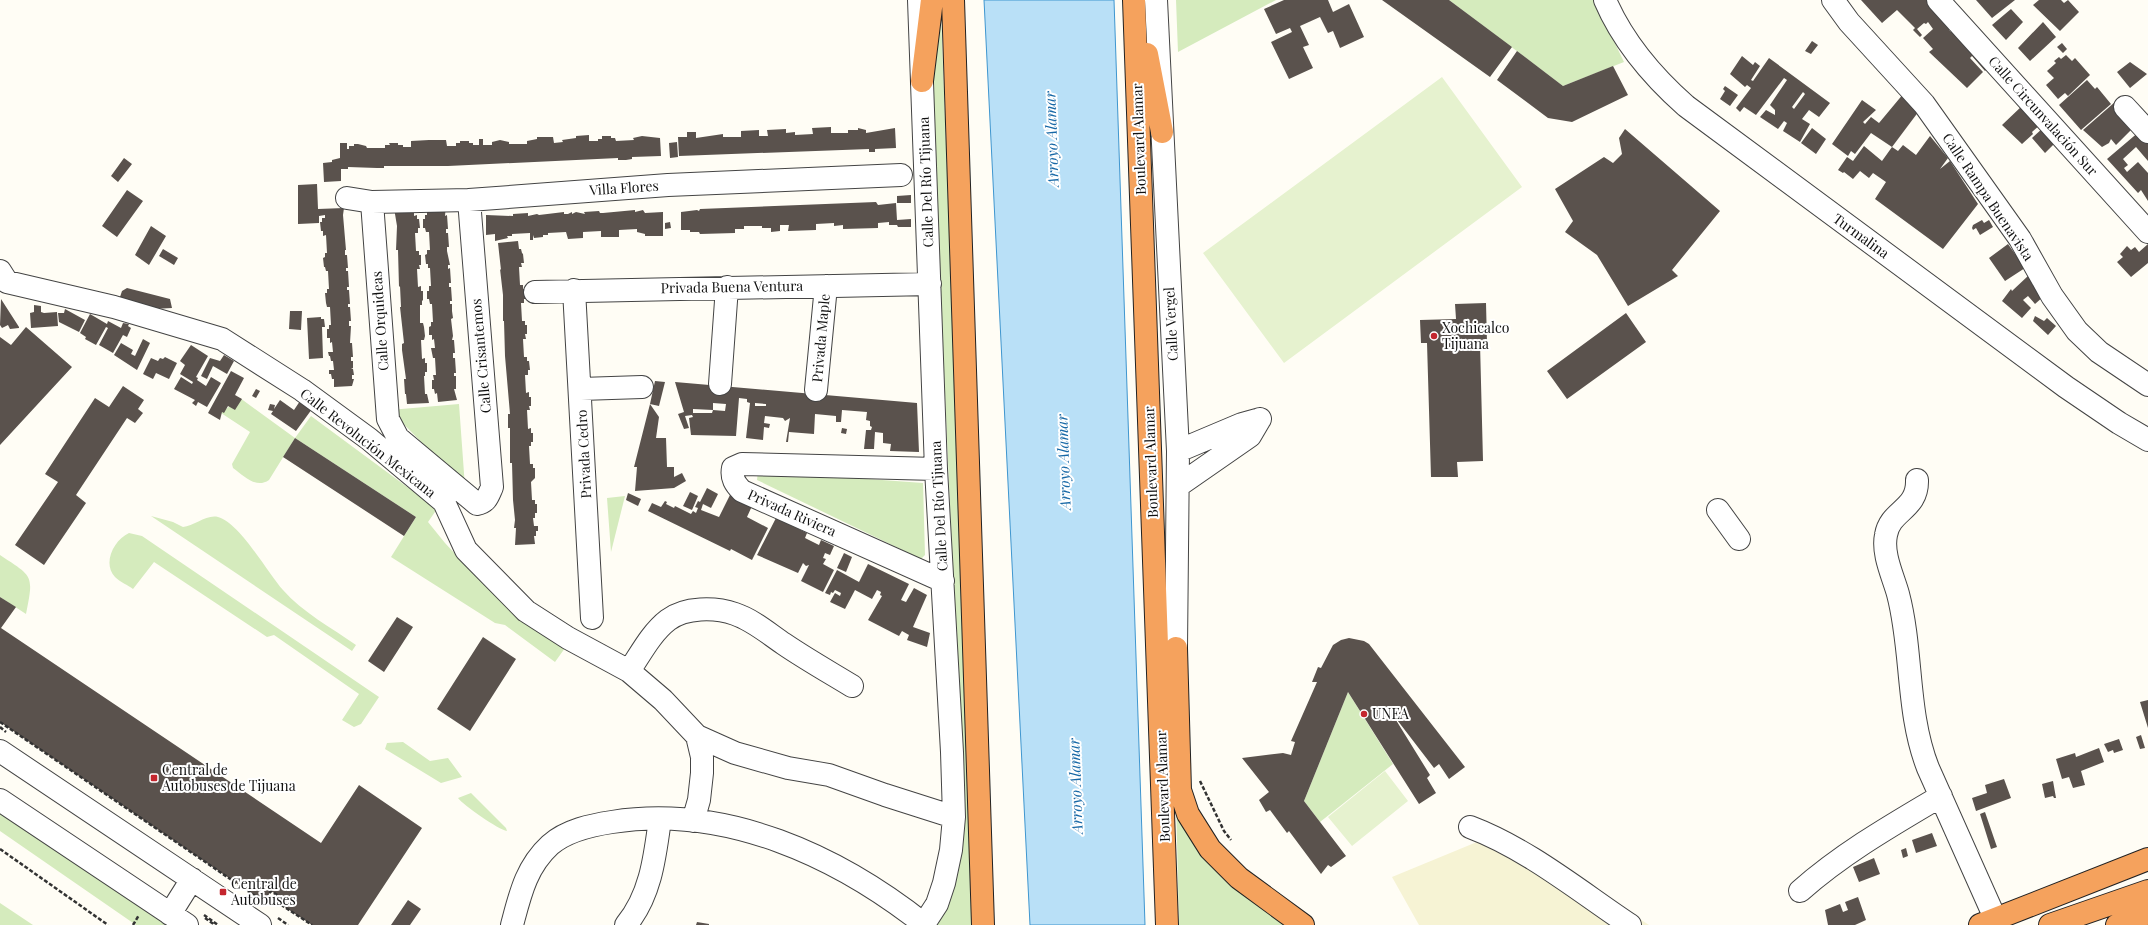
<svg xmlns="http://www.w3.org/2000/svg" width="2148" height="925" viewBox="0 0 2148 925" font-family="'Playfair Display',serif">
  <rect width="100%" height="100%" fill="#fffdf5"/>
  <path fill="#f6f3d4" d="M1506 830 1649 925H1419L1392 877Z"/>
  <path fill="#d5ebbd" d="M1176 0H1276L1178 52Z
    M1449 0H1594L1624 62 1563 86Z
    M941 15 976 925H932L946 910 957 878 963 801 931 76Z
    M240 398 295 438 311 416 437 509 428 522 445 543 459 558 565 648 555 662 505 625 495 623 391 557 416 517 295 438 269 480C256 489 244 476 233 468L232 464 250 432 221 413Z
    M459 404 465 487 390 410Z
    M758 471 923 483 925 555 921 559 757 480Z
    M625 496 611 552 607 498Z
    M151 516 173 522 183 527C194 526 207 514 218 517 239 522 268 573 283 590 302 612 332 628 356 645L352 651Z
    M129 533 142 536 379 697 361 724 354 727 342 720 359 694 274 635 267 637 154 562 133 589C128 585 120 582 115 577 102 563 114 540 129 533Z
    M0 555C33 577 34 574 26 614L0 597Z
    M1348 692 1393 764 1320 822 1304 801Z
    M403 742 430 761 448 758 462 777 441 783 385 749 387 743Z
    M471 793 506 828 507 831C499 830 463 805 458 798Z
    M1176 800 1293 925H1179Z
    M0 810 167 925H136L0 831Z
    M0 903 33 925H0Z"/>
  <path fill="#e6f2cf" d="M1442 77 1522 187 1284 363 1203 253Z
    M1385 771 1408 801 1352 846 1328 817Z"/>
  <path fill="#b9e0f7" stroke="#3f96cf" d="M984 0H1114L1145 925H1030Z"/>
  <path fill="#5a524d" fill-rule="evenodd" d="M1284 0H1328L1333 12 1349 4 1364 37 1340 48 1333 31 1328 33 1320 17 1300 26 1309 45 1303 47 1313 68 1289 79 1271 42 1292 32 1290 28 1276 34 1264 9Z
    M1382 0H1449L1512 47 1490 77Z
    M1861 0H1929L1953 26 1949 30 1951 32 1955 29 1990 66 1985 71 1972 56 1970 58 1983 72 1967 88 1929 52 1933 49 1923 38 1933 29 1928 22 1926 24 1924 23 1917 29 1922 35 1920 37 1913 30 1915 28 1897 10 1882 23Z
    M1976 0H2015L1992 18Z
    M2039 0H2061L2064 3 2068 0 2079 12 2060 31 2033 5Z
    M2011 9 2023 22 2006 40 1992 25Z
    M2043 22 2056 37 2030 61 2018 48Z
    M1812 41 1818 45 1811 54 1805 51Z
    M2062 43 2067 49 2063 53 2057 47Z
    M1517 51 1563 86 1613 66 1628 95 1572 122 1548 118 1497 80Z
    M2066 55 2072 61 2075 58 2090 75 2068 96 2065 93 2058 99 2046 85 2054 78 2047 71 2056 63 2054 61 2059 57 2061 59Z
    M1742 56 1753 65 1755 62 1760 66 1751 80 1753 81 1769 58 1830 103 1819 117 1809 110 1802 119 1810 124 1800 142 1783 131 1787 123 1784 121 1778 129 1760 117 1766 110 1775 115V110L1770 105 1787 80 1784 78 1756 115 1744 107 1740 112 1736 108 1751 88 1747 85 1745 87 1730 74ZM1803 92 1805 94 1794 109 1792 107Z
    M2130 62 2147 74 2130 88 2117 72Z
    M2087 80 2095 89 2097 87 2111 104 2081 130 2059 105Z
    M1725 86 1738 95 1730 106 1720 99 1725 91 1723 89Z
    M1904 93 1919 111 1892 147 1871 133 1855 154 1851 151 1848 156 1832 144 1862 100 1876 110 1863 122 1865 124 1871 117 1879 123Z
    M2115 102 2131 130 2116 145 2111 139 2109 143 2102 147 2083 130Z
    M2023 105 2041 124 2032 132 2033 134 2022 144 2002 125Z
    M831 127V133H848V130H858V128L866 130V133L895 128 896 148 875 149V152H869V149L679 156 678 137H687V132H696V138L723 134V137H741V131L759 130V136H768L767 130 786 129V133L795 132V135L813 134 812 128Z
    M2044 127 2057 141 2045 153 2032 138Z
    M1812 128 1826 139 1816 154 1801 143Z
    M1625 129 1720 211 1672 270 1678 276 1628 306 1597 255 1565 232 1573 221 1555 189 1604 157 1613 163 1622 154 1619 138Z
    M2140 131 2148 140V161L2136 147 2123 159 2128 165 2124 168 2127 172 2138 162 2148 173V201L2141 190 2138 193 2107 159Z
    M589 135V141H598V139H602V136H611V138H615L616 141 634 140 633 138 642 136 660 138 661 156 632 157V159L626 160H618V158L448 166H384V168H377L348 167V169H341V181L324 182 323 163 332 162V160L340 158V143H347V149H349V146H354V144H358L366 146 367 148H385V145H390L389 143H398V145H403V147H411V141L429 140H446L447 146H456V143H460V141H469V143H473V145H479V139H483V145H492V142L500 140 509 142V144H527V141L537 139V137H553L554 143 563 142 562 140 576 138V136Z
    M1930 136 1948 158 1940 169 1950 161 1978 204 1943 249 1875 199 1886 182 1873 173 1869 178 1860 171 1853 179 1844 172 1843 173 1838 170 1847 157 1853 161 1864 146 1882 161 1892 147 1898 151 1903 145 1916 155Z
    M677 142 678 157 670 158 669 143Z
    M124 158 132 164 118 182 111 176Z
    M317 184 318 209 344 208 343 215 346 250H345V255H347L348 268H346V271H348L349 287H347V290H349L350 304H348V307H350L351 321H349V326H351L350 343H352L353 357H351V361H353V368H351L353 369 354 375H352V379H354L352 386 334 387V379H332L331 374H329V370H334L333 361H331L330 356H329L328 352H333L332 342 330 343V338H327V329H329V325H331L330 307H327L326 303 325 293H327V289H329L328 271H326L325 267H324L323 258 325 257V253H327L326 235 323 236V231H321L320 222H322V218H325V215L319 216V223L298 224V185Z
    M127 190 143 201 117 237 102 226Z
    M911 195V203H897V196Z
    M876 202 878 205 896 203 897 220 911 219V227H898L897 225H889V222L878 223V228L843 229V225L834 226V223L816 224V230L788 231 789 225H780V231L771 232V228H762V226H744V229H735V233L700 234 699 232H690V230H681V212L697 210 699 211 700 209Z
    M446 204 445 216 447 215 448 229H446V233H448L449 247H447V251L450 265H448V269L450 268 451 283H449V287H451L452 301H450V304H452V311L453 318 451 319 453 336 452 340H454L455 353H453V358H455L456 373H454V376H456V389H454L457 400 438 402 437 393 435 394 434 389H432V380H434L433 375H436L435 358H433L431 348H435L434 339 432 340V335H429V327L431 326V322H433L432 304H430L429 299H427V291H429V286H431L430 268H428V264H426L425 255 427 254V250H430L429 232H426L425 228H423V219H425V215H427V206Z
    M414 206V216L417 215V219H419L420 228H418V233H415L416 251H419V255H421V265H419L420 269H417L418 287 421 286V291H423V300L422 301V305H420V323H423L424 327 425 336 424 340H421L422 359 425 358V363H427V372H425V376H424L425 394H427L429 403 407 404 406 394H405L404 379H406L402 350V344L404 343 400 307H401L400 286 399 287 398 250H396L397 226 394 208Z
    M635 210V212L643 210 645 213 663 212V236H645V234L637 232V229L619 230V237H601V231L583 232V238L568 239 566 232 548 233V235H543V237L534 238 533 235V240H530V233L512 234V236H507L508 238 495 241V234L486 235V215L513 216V214L528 213V216L537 214 539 215 564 212V214H568L572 212V214L576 212 585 214 584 212 599 211 600 213H603Z
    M1982 220 1984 223 1989 220 1993 227 1980 235 1976 228 1973 230 1972 228 1973 225Z
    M670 222 671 228 665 229V223Z
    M151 226 166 236 149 265 135 255Z
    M518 241 519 249H521L522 253 523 254 524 263H521L522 267H519L520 285H523V289H525L526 299H524V303H521L522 321H525V325H527V334H525L526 339H523L524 357H527V361H529L530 370H528V375H525L526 393 529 392V397H531V406H529L530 410H527L528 429 531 428V433H533V442H531V446H529L530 464H533V468H535V478L531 482 532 500H535V504H537V513H535V518H533L534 526H538V531H536V536H534L535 544 515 545 516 528H514L515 520 513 500 512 463H510V428H508V414H510L505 356 504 321H503V295L500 269 501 270 498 243Z
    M2008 244 2025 268 2005 281 1989 258Z
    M2148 244V263L2131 277 2117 262 2123 257 2120 254 2127 246 2131 250 2135 247 2139 252Z
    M163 249 178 258 174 265 159 256Z
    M2029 275 2044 296 2035 304 2028 296 2023 300 2031 308 2022 318 2002 301 2011 289 2012 291Z
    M127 288 170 299 172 308 153 309 119 300 122 291Z
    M1 299 19 327V328L10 329 8 325 2 328 0 325Z
    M1486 303 1487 343H1480L1483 461 1457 462 1458 477H1431L1427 343H1421L1420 320 1456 319 1455 304Z
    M34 305 41 306V312L44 313 57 312 58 326 31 328 30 313 34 312Z
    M65 309 85 320 79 332 59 322 58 313H64Z
    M290 311H302L301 330 289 329Z
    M1626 313 1646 342 1567 399 1547 371Z
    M90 314 107 324 108 321 121 328 123 323 129 324 128 326 131 328 127 337 123 335 113 353 99 345 108 328 106 327 96 345 85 339 86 337 80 333Z
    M2035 316 2044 321 2047 318 2056 326 2048 335 2033 321Z
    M321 317V319H324L325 327H322L323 358 309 359 307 318Z
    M26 327 72 367 0 445V337L11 345Z
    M143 339 150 343 137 370 114 355 121 343 133 350 131 354 135 356Z
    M191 345 208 356 196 377 198 378 197 380 206 386 211 377 221 383 207 407 198 402 196 406 192 403 195 400 174 389 181 377 192 384 193 382 180 374 185 365 180 361Z
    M224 355 234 361 227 374 213 366 207 379 201 376 210 358 220 361Z
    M165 357 177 363 169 379 156 373 153 379 143 374 151 358 158 361 160 358 163 359Z
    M231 371 244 378 235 395 242 399 235 410 228 406 224 413 222 412 220 420 208 413Z
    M655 381 665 382 659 406 650 404Z
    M675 382 917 403 919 452 890 451 891 444 883 443V433L875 432 874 449H864L866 430H871L872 427 870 426V421L866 420 867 412 842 410 841 422H836V416L815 414 814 434 789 432 788 442H786L790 418 785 421 783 418 765 416 764 423 770 424 769 428 764 427 763 440 746 438 750 403 747 402V399L739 398 736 436 691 435 689 418 693 417 692 415 685 416 689 428 684 429 678 414 684 412ZM713 403 726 404 725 411 713 410 712 413H693V409L713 410ZM755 403 766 404V406H755Z
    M123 386 144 400 138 409 143 413 135 423 127 418 76 495 86 503 44 565 15 545 58 482 45 474 95 398 109 407Z
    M256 389 260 391 256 398 252 396Z
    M280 400 294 410 300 401 312 409 296 431 271 414 273 411 268 410 270 404 275 405 274 409Z
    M650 404 659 417 656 438H666L667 467H674V477L682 473 686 481 674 488 635 491 637 467H634Z
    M842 428 847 429 846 434 841 433Z
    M295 438 416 517 404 536 283 457Z
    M707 488 718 494 711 508 703 504 701 510 719 517 730 495 752 506 747 517 768 528 752 560 731 549 730 551 648 511 652 503 661 507 665 501 667 502 666 504 674 508 675 506 691 514 693 511 696 513 698 508 695 507 698 501 700 502Z
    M690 492 698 496 692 510 683 506Z
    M628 493 641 499 638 506 626 500Z
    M776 518 807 533 805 538 819 545 821 540 834 546 830 555 825 553 823 558 826 559 823 564 834 570 823 592 801 581 809 565 806 566 803 563 798 573 757 555Z
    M844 553 852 557 846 572 837 568Z
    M868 564 909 584 901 600 906 602 914 588 927 595 913 627 930 633 927 647 907 640 909 635 902 631 899 636 868 620 882 596 880 595 881 592 877 590 872 599 855 590 845 609 830 602 835 593 840 596 841 593 835 590 833 593 831 592 830 595 825 593 837 570 859 582Z
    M0 597 16 607 1 628 321 843 359 785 422 828 358 925H312L280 904 283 899 271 891 264 902 0 722Z
    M397 617 413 627 384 672 368 661Z
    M483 637 516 659 470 731 437 709Z
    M1349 638 1364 641 1369 644 1465 767 1449 779 1439 764 1434 768 1391 712 1430 775 1427 778 1436 793 1419 804 1348 692 1304 801 1346 856 1331 867 1328 865 1321 874 1289 831 1287 833 1270 810 1266 812 1259 800 1269 792 1242 758 1283 753 1291 755 1295 742 1291 741 1317 682H1312L1318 667 1321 668 1333 645 1341 640Z
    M2148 700V728L2140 702Z
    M2141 735 2145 748 2140 749 2136 737Z
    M2119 739 2123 750 2114 753 2113 750 2108 752 2104 744Z
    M2099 748 2104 762 2081 771 2085 785 2073 788 2069 777 2062 779 2056 759 2075 753 2076 757Z
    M2004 779 2011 798 1976 811 1972 798 1987 793 1985 785Z
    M2053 781 2056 798H2054L2053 796 2045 798 2042 784Z
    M1985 812 1997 847 1991 849 1980 814Z
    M1932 833 1937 846 1916 853 1912 840Z
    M1906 848 1908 856 1903 858 1901 850Z
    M1874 858 1880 874 1859 882 1853 867Z
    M1858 897 1866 920 1855 925H1828L1825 910 1840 904 1843 912 1848 910 1845 902Z
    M408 900 421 909 410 925H391Z
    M697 922 709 924V925H696Z"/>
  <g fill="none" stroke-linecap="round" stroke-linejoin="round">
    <g stroke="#444" stroke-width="24">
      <path id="minor" d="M919 0 936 469 952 752 954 817 951 850 944 883 937 904 924 924
        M1156 0 1178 451 1176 648
        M1605 0C1623 42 1652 76 1686 106L2066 387 2119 423 2148 440
        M1833 0 1849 22 1924 104 2020 239 2052 296 2077 331 2099 352 2148 385
        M1938 0 2148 232
        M2125 107 2148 132
        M347 198 372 202 469 200 668 185 901 175
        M372 202 388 419 398 438 477 504C487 502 488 496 492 487L469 200
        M0 271 7 282 114 307 222 339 302 390 369 439 444 502 466 550 526 611 568 638 629 671 663 700 697 736 702 757V773L699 800 693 821
        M574 290 592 618
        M535 292 930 284
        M720 384 727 287
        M581 389 642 387
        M816 390 826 286
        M1178 451 1242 424 1260 419
        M936 469 742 464 733 468C731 478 735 484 742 491L943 581
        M1917 480C1918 510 1890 510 1886 535 1882 554 1893 576 1898 594 1913 651 1906 712 1928 768L1995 918
        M1178 486 1250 436 1260 419
        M1718 510 1739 539
        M629 671C640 655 651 633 668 620 685 607 715 607 735 614 753 620 769 634 784 644 806 659 829 672 852 686
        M697 736 735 753 788 768 829 775 885 795 954 817
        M0 751 260 925
        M0 800 187 925
        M1470 827C1528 849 1579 891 1630 925
        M1800 891C1843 853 1892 825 1941 796
        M170 914 192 879
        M512 925C520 895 526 867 550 845 567 830 592 825 612 822 726 804 838 856 925 925
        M626 925C651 895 655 856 660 819"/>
    </g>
    <g stroke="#222" stroke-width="24">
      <path id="highway" d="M953 0 983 925
        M1134 0 1167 925
        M1147 54 1162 132
        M922 81 932 0
        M1176 648 1180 790 1188 814 1210 849 1239 878 1303 925
        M1980 925 2148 859
        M2050 925 2148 891
        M2117 925 2148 913"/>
    </g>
    <path stroke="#333" stroke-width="2.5" stroke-dasharray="4 2" stroke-linecap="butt" d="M0 722 264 902 271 891 283 899 280 904 312 925
      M0 727 6 732
      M1200 781 1224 831 1231 840
      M0 849 108 925
      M204 915 218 925
      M205 918 215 925
      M278 918 288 925
      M133 925 139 915"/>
    <use href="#minor" stroke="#fff" stroke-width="22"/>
    <use href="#highway" stroke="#f5a25d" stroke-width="22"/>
  </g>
  <g fill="#c4262e" stroke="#fff" stroke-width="1.5">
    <circle cx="1434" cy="336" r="4"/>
    <circle cx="1364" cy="714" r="4"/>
    <rect x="150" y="774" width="8" height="8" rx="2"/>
    <rect x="219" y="888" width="8" height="8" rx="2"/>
  </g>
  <g text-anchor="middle" stroke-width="4" stroke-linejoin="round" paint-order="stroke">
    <g font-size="14" fill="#111" stroke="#fff">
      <text transform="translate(2043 116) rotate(48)" y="5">Calle Circunvalación Sur</text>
      <text transform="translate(1139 139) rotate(-92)" y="5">Boulevard Alamar</text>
      <text transform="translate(926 182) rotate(-92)" y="5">Calle Del Río Tijuana</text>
      <text transform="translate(624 188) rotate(-4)" y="5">Villa Flores</text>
      <text transform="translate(1988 197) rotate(56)" y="5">Calle Rampa Buenavista</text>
      <text transform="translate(1861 236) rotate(36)" y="5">Turmalina</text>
      <text transform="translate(732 287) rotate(-1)" y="5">Privada Buena Ventura</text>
      <text transform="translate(380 321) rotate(-94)" y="5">Calle Orquideas</text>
      <text transform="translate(1171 324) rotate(-93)" y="5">Calle Vergel</text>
      <text transform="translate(821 338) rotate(-85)" y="5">Privada Maple</text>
      <text transform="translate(481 356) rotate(-95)" y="5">Calle Crisantemos</text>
      <text transform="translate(368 443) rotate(38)" y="5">Calle Revolución Mexicana</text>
      <text transform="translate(584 454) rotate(-93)" y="5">Privada Cedro</text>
      <text transform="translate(1151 462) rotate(-92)" y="5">Boulevard Alamar</text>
      <text transform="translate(939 506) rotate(-93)" y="5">Calle Del Río Tijuana</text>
      <text transform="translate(792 513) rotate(24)" y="5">Privada Riviera</text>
      <text transform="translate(1163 786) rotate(-92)" y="5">Boulevard Alamar</text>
    </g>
    <g font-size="14" fill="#111" stroke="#fff" text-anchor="start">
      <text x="1442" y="333">Xochicalco<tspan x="1442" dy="16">Tijuana</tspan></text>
      <text x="1372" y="719">UNEA</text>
      <text x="162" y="775">Central de<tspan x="162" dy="16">Autobuses de Tijuana</tspan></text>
      <text x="231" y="889">Central de<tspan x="231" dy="16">Autobuses</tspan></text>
    </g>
    <g font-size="15" font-style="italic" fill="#1768a6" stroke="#fff">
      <text transform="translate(1052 139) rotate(-92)" y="5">Arroyo Alamar</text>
      <text transform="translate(1064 462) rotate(-92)" y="5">Arroyo Alamar</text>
      <text transform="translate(1076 786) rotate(-92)" y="5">Arroyo Alamar</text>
    </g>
  </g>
</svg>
